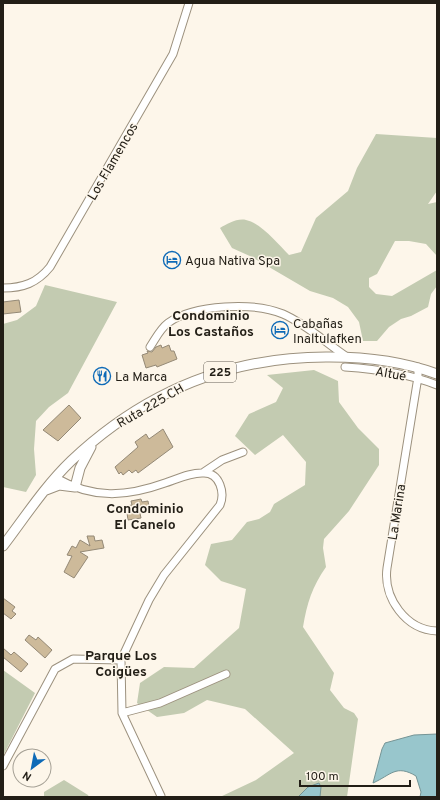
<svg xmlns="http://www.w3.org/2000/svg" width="440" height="800" viewBox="0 0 440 800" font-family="Overpass,sans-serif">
  <rect width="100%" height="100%" fill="#fdf6ea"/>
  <path fill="#c3cbb1" d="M376 134 437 138V191L428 204 437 202V256L426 244 409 241H395L377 274 369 278V287L376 294 392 296 437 270V286L431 294 428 307 411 316 401 319 389 327 377 341H363L359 322 348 307 333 298 310 291 252 257 232 248 220 228C227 224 237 218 246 220 261 223 278 244 289 255L301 252 316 218 348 191 357 168Z
    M45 285 117 302 68 393 49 407 36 421 34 449 36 475 26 492 3 487V324L17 320 36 306Z
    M314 370 338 381 339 402 358 428 379 449V465L349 511 324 539 323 548 326 567C312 587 307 603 303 627L334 673 330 690 344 708 354 713 358 719 347 797H220L256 780 294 753 245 709 207 700 184 713 157 717 137 703 140 683 164 667 194 668 239 628 246 589 221 581 205 565 211 544 232 540 247 522 259 519 270 512 274 504 305 485 306 462 283 435 255 455 235 436 249 414 276 402 283 388 267 375Z
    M3 670 35 693 3 756Z
    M64 780 88 795 89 797H44V792Z"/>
  <path fill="#98c6cc" stroke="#759495" d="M437 734V797H420L421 792 416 776C396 764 391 775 373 783L382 749 385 743 414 735Z
    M319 783 321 787 320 797H298L308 787Z"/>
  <path fill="#cdba9a" stroke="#948976" d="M19 300 21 312 3 314V302Z
    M161 345 162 348 169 345 171 351H174L177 359 157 367 156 365 146 368 142 355 148 353 147 351 152 352 156 347Z
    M69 405 81 418 58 441 43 430Z
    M163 429 173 447 138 473 136 470 132 473 129 470 123 475 121 472 119 474 115 467 138 447 135 442 146 434 149 439Z
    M141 499 142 502 148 501 149 507 139 509 141 518 128 520 126 506 132 505 131 501Z
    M87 536H94L95 541 102 540 104 548 80 552 88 557 74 578 64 572 72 556 67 555 72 546 76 548 80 540 90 546Z
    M3 598 15 607 12 611 16 614 11 619 3 613Z
    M29 635 36 640 38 637 52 650 45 658 25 640Z
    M3 648 11 655 14 652 28 664 21 672 3 657Z"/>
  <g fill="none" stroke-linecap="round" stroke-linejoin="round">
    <g stroke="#9c917e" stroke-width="9">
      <path id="minor" d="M3 288C23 288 37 283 50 267L173 54 189 3
        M150 347C156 338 160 329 168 323 194 304 255 302 283 314 306 324 326 343 347 357
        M345 367C376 369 407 373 437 385
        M418 367V377L387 568C383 598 406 630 437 631
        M204 472 222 460 243 452
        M56 478C93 499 126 497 165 483 177 479 191 472 204 473 220 473 225 493 220 505L164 575 149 600 121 660 122 713 161 796
        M122 713 160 703 226 674
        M3 766 55 669 73 659 121 660"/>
    </g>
    <g stroke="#9c917e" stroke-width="11">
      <path id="major" d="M46 490 59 485 75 487 80 468 91 447
        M3 546C25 517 45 486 71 461 143 393 230 356 330 357 367 357 402 361 437 374"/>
    </g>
    <use href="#minor" stroke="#fff" stroke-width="7"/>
    <use href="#major" stroke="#fff" stroke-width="9"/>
  </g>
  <defs>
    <g id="hotel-ring" transform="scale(0.9)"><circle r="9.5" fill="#fdf6ea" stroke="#0e6ab7" stroke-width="1.5"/><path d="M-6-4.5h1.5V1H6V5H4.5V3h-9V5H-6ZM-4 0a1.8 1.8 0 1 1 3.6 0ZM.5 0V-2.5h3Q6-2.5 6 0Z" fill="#0e6ab7"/></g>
    <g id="restaurant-ring" transform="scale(0.9)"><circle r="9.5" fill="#fdf6ea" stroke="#0e6ab7" stroke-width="1.5"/><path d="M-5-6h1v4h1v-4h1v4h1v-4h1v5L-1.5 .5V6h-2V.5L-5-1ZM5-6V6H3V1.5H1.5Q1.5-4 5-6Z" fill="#0e6ab7"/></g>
  </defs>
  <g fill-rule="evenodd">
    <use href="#hotel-ring" x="172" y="260"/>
    <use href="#hotel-ring" x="280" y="330"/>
    <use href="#restaurant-ring" x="102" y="376"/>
  </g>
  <g text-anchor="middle" stroke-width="3" stroke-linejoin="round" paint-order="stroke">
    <rect fill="#fdf6ea" stroke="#645f56" stroke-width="1" x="204" y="362" width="32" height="20" rx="3"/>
    <g font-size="12" font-weight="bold" fill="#221e16">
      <text x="220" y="376">225</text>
    </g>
    <g font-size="13" fill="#221e16" stroke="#fdf6ea">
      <text transform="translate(112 161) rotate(-60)" y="5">Los Flamencos</text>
      <text transform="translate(391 373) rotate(10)" y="5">Altué</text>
      <text transform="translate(150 405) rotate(-30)" y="5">Ruta 225 CH</text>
      <text transform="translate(396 512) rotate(-81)" y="5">La Marina</text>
    </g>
    <g font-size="13" fill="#221e16" stroke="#fdf6ea" text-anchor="start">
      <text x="185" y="265">Agua Nativa Spa</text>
      <text x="293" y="328">Cabañas<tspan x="293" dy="15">Inaltulafken</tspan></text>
      <text x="115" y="381">La Marca</text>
    </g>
    <g font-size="14" font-weight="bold" fill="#221e16" stroke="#fdf6ea">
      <text x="211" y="320">Condominio<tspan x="211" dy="16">Los Castaños</tspan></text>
      <text x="145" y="513">Condominio<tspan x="145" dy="16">El Canelo</tspan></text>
      <text x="121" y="660">Parque Los<tspan x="121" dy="16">Coigües</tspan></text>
    </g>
  </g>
  <rect width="440" height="800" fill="none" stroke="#221e16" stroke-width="8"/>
  <g transform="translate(32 768) rotate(212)"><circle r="19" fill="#fdf6ea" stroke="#a5a095"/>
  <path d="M0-3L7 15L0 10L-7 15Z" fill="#0e6ab7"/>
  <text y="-6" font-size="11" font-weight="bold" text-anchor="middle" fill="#221e16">N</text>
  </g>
  <path d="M300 780v6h110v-6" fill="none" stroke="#221e16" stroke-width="2"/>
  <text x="306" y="780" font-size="12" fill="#221e16" stroke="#fdf6ea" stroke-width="3" paint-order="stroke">100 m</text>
</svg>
